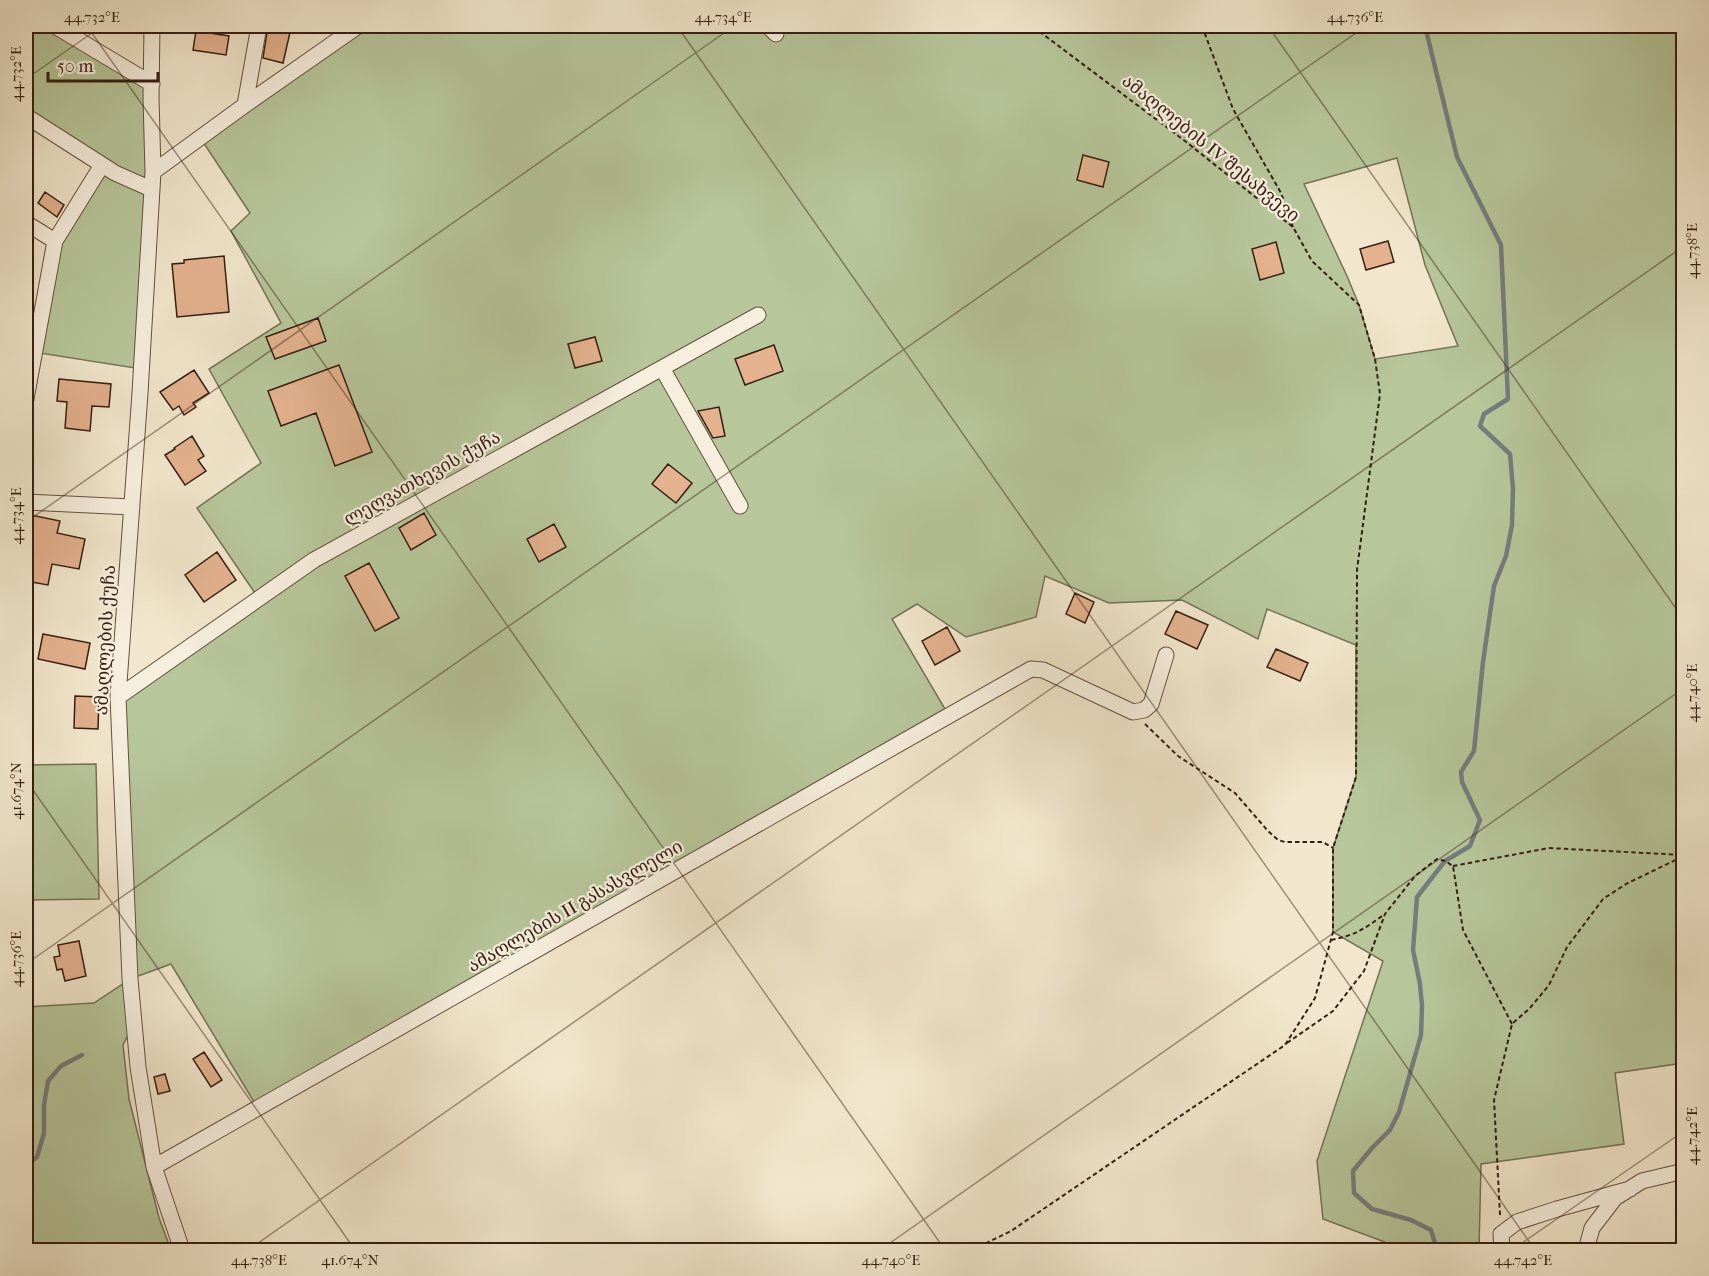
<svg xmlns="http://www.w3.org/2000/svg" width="1709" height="1276" viewBox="0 0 1709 1276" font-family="'IM FELL French Canon','Noto Serif Georgian',serif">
  <rect width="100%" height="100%" fill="#f2e7cd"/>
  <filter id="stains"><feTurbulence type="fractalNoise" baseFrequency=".00333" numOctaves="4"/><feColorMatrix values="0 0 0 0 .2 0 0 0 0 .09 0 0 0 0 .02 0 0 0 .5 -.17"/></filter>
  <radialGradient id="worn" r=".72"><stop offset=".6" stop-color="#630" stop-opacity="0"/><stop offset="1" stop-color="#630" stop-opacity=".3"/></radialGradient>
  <path fill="#b7c69b" stroke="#767256" stroke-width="1.5" fill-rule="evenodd" d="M26 26H55L152 84 141 369 34 352 26 399V348L34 352 55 241 102 166 26 116Z
    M363 26H1683V1063L1615 1073 1624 1144 1481 1164 1479 1250H1406L1323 1219 1317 1161 1383 961 1333 932V848L1356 777V645L1267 609 1258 639 1182 600 1109 603 1045 576 1036 617 966 637 917 604 892 619 945 709 254 1102 171 964 130 979 134 1023 123 1045 129 1099 159 1218 171 1250H26V1007L94 1003 130 979 118 697 259 599 197 508 261 463 209 369 281 323 231 231 250 213 203 142ZM1397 158 1425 265 1458 346 1375 359 1359 305 1347 276 1304 184Z
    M96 764 99 899 26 900V765Z"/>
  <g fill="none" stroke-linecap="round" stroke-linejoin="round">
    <path stroke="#757d7c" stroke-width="4.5" d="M1425 26 1457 157 1501 245 1508 399 1484 414 1480 426 1510 454 1513 489 1512 525 1506 556 1494 586 1483 662 1474 751 1461 772 1462 782 1480 820 1470 846 1445 861 1417 897 1413 950 1420 984 1422 1006 1421 1035 1399 1112 1390 1130 1372 1148 1353 1171 1354 1193 1372 1209 1411 1220 1431 1230 1437 1250
      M26 1165 37 1157 44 1133V1105L48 1081 61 1066 82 1055"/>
  </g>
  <path fill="#e4b28f" stroke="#351e12" stroke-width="1.5" d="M268 26H283L291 28 283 63 263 58Z
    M196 31 229 36 226 55 193 50Z
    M1083 155 1109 162 1103 187 1077 180Z
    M45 192 64 205 57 217 38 203Z
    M1388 241 1394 262 1366 270 1360 249Z
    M1276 242 1284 273 1260 280 1252 249Z
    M224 256 229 312 177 317 172 264 184 263V260Z
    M318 318 326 341 275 359 266 337Z
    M595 337 602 361 575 368 568 344Z
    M774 345 783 371 745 385 735 359Z
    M339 365 372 452 335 466 316 413 281 426 268 391Z
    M194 370 209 393 193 403 196 407 184 415 179 406 173 410 160 392Z
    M59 379 111 384 109 407 92 406 90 431 65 428 67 402 57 401Z
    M719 407 725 436 713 438 698 411Z
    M192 436 204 456 198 460 206 471 185 485 165 455 175 449 174 448Z
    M668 464 692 483 676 503 652 484Z
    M424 513 436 535 411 550 399 528Z
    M26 514 60 521 57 533 85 539 79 569 52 564 48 585 26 581Z
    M554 524 566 547 539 562 527 539Z
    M217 552 236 580 204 602 185 575Z
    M369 563 399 618 375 631 345 576Z
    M1075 593 1094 602 1085 623 1066 614Z
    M1176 611 1208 625 1197 649 1165 634Z
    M947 627 960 651 935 665 922 641Z
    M43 634 90 643 85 669 38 659Z
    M1276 649 1308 663 1300 681 1267 667Z
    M75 696 99 697 98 729 74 728Z
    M79 941 86 976 65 981 62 969 57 970 54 957 60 956 58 945Z
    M204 1052 222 1080 211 1087 193 1059Z
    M165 1074 170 1091 158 1094 154 1077Z"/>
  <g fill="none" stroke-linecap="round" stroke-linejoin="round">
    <g stroke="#645041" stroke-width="17">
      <path id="minor" d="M55 26 152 84
        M152 26 151 97 153 172 140 393 118 697 130 979 138 1067 154 1167 182 1250
        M768 26 776 34
        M245 105 259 26
        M26 116 115 173 151 189
        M153 172 245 105 358 26
        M26 223 55 241
        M662 368 740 506
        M26 399 55 241 102 165
        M26 502 132 507
        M118 697 314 560 758 315
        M154 1167 1031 669 1043 670 1133 712 1144 710 1151 704 1166 655
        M1502 1250 1501 1234 1517 1222 1557 1209 1630 1189
        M1586 1250 1592 1228 1615 1198 1642 1181 1684 1171"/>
    </g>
    <path stroke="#351e12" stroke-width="2" stroke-dasharray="4.5 3" stroke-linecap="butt" d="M1202 26 1233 109 1281 193 1293 227
      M1145 724 1178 756 1235 793 1268 831 1278 840 1285 842H1323L1333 848
      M1453 866 1549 848 1684 855
      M1331 940C1356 935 1364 929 1385 914
      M1287 1043 1333 1011 1364 971 1385 914 1415 876 1437 859 1445 861 1453 866 1463 930 1512 1024
      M1500 1215 1494 1100 1512 1024 1530 1008 1549 985 1567 947 1603 899 1626 884 1684 856
      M972 1250 1011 1231 1285 1045 1315 998 1333 932V848L1356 777 1357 570 1380 394 1375 359 1359 305 1312 261 1293 227 1185 141 1032 26"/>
    <use href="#minor" stroke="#f7efde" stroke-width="15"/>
  </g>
  <path fill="none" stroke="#351e12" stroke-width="1.5" stroke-opacity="0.45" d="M87 26 945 1250M677 26 1535 1250M1268 26 1684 620M26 79 102 26M26 522 734 26M26 780 355 1250M26 964 1366 26M248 1250 1684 246M880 1250 1684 688M1512 1250 1684 1131"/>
  <g text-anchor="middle" stroke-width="4.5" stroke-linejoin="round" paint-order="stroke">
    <g font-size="18" fill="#351e12" stroke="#f7efde">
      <text transform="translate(1211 148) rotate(39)" y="6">ამაღლების IV შესახვევი</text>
      <text transform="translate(422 478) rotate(-29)" y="6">ლეღვათხევის ქუჩა</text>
      <text transform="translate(105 640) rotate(-87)" y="6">ამაღლების ქუჩა</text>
      <text transform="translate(575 906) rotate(-30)" y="6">ამაღლების II გასასვლელი</text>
    </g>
  </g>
  <rect width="1709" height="1276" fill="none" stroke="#f2e7cd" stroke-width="66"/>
  <path d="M48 72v9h110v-9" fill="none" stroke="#351e12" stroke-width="3"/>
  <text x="57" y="72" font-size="18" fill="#351e12" stroke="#f7efde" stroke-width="4.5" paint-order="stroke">50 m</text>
  <rect x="33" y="33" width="1643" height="1210" fill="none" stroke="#351e12" stroke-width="2"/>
  <g font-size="15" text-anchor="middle" fill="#351e12">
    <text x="92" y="22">44.732°E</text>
    <text x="723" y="22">44.734°E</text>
    <text x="1355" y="22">44.736°E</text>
    <text transform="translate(16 74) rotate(-90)" y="5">44.732°E</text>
    <text transform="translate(1692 251) rotate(-90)" y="5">44.738°E</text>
    <text transform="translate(16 516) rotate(-90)" y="5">44.734°E</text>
    <text transform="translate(1692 693) rotate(-90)" y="5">44.740°E</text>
    <text transform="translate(16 791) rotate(-90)" y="5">41.674°N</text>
    <text transform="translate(16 959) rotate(-90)" y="5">44.736°E</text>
    <text transform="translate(1692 1136) rotate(-90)" y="5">44.742°E</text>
    <text x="259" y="1265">44.738°E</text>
    <text x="350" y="1265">41.674°N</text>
    <text x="891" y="1265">44.740°E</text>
    <text x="1523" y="1265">44.742°E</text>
  </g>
  <rect width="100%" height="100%" filter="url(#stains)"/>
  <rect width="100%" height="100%" fill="url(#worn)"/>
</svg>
